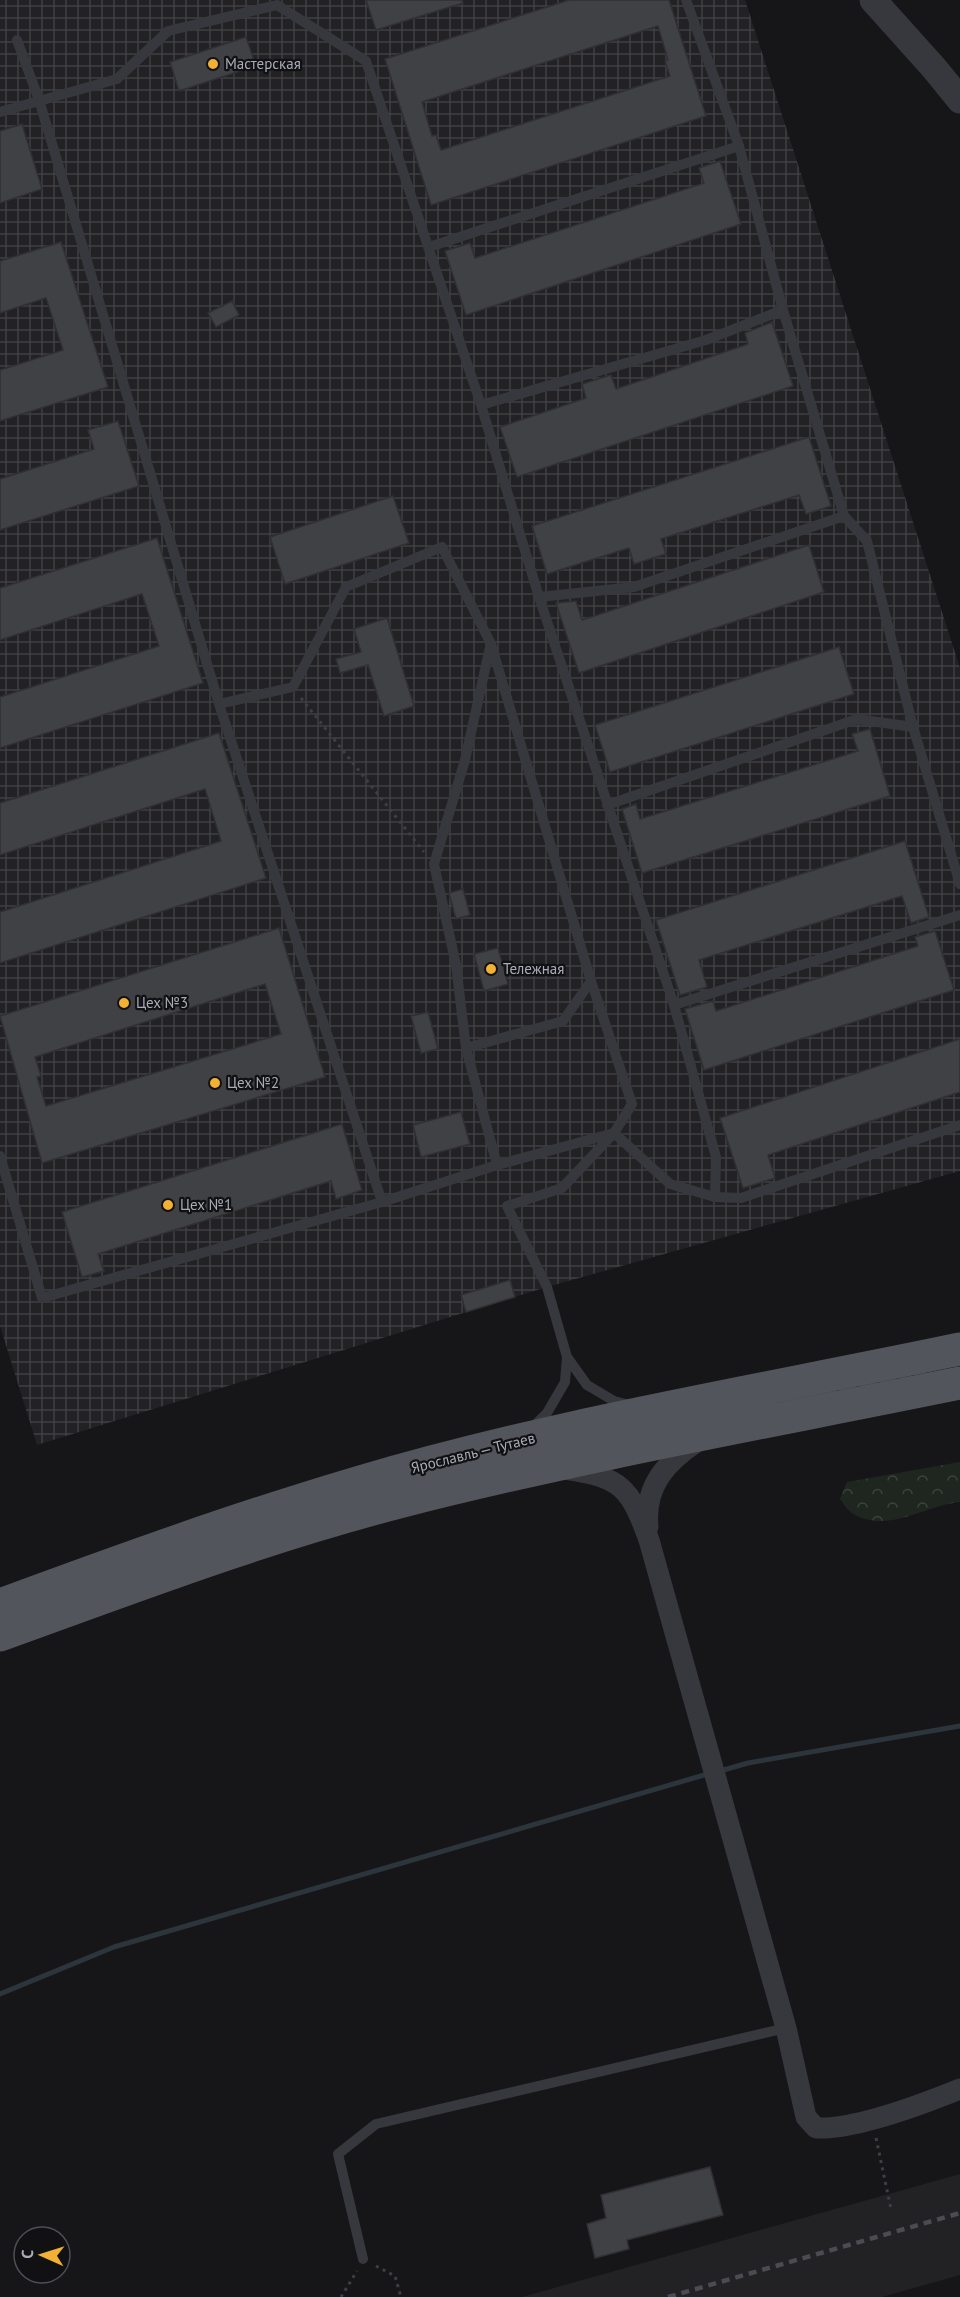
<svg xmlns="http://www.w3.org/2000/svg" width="960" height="2297" viewBox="0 0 960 2297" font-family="'PT Sans',sans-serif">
  <defs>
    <pattern id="industrial-grid" width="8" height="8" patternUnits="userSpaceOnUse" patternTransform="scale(1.5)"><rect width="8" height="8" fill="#222225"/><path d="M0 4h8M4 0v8" fill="none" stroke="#3f3f43"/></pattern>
    <pattern id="forest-crowns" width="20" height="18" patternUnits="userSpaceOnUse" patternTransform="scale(1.5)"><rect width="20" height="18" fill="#1e261f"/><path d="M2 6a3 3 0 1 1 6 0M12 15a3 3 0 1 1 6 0" fill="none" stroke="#3c433d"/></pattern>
  </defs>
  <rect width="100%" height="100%" fill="#161618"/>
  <path fill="#222225" d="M960 2174V2275L882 2297H522Z"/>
  <path fill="url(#industrial-grid)" d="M0 0H745L960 668V1171L547 1287 37 1445 0 1326Z"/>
  <path fill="url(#forest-crowns)" d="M960 1462V1502C925 1505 887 1535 852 1513 847 1510 843 1503 840 1499L847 1482Z"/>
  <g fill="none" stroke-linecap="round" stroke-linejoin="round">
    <path stroke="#2c353c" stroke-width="5" d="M720 1771 748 1763 960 1726
      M0 1994 114 1947 711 1773"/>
  </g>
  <path fill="#404145" stroke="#303034" stroke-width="1.5" fill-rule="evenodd" d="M366 0H462L463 3 376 30Z
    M569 0H669L706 116 431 205 385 59ZM658 26 668 60 665 61 670 76 441 150 436 135 432 136 422 102Z
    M246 37 256 66 179 91 170 62Z
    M22 124 42 189 0 203V131Z
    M720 161 741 224 466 315 445 251 470 243 475 258 704 183 699 168Z
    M61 242 108 387 0 421V370L63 350 46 298 0 313V261Z
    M232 301 239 315 216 327 208 313Z
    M772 322 793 386 517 477 500 427 586 398 582 384 611 375 616 389 748 344 745 333Z
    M118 421 139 486 0 530V479L94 449 88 430Z
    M809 437 831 506 806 514 799 495 661 539 666 554 634 564 629 548 547 574 532 526Z
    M393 496 409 543 285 584 270 537Z
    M157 538 203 683 0 748V697L159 646 142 594 0 640V588Z
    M809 545 824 592 579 673 556 603 576 601 582 620Z
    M387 618 414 706 384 716 368 665 340 673 336 659 361 652 354 629Z
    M839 647 854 694 610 772 595 725Z
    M870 729 890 796 642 873 622 809 636 804 640 819 858 751 852 734Z
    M219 733 266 878 0 963V912L221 841 205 789 0 855V803Z
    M905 841 929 917 911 923 902 896 699 960 707 987 680 995 656 920Z
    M463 889 470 915 456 919 449 893Z
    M279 928 325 1077 42 1163 0 1016ZM265 984 281 1034 46 1106 37 1077 41 1076 35 1057Z
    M935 931 954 990 704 1070 685 1009 713 1001 716 1011 918 946 915 937Z
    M498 948 508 984 484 991 474 954Z
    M428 1012 438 1049 421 1053 411 1016Z
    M960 1039V1092L768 1155 775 1178 743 1188 720 1118Z
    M461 1112 470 1144 421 1157 413 1125Z
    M342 1124 362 1190 336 1199 331 1181 98 1254 104 1271 82 1277 62 1212Z
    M510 1280 515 1297 466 1312 461 1295Z
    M710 2167 723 2215 627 2240 629 2249 595 2258 587 2224 606 2218 601 2195Z"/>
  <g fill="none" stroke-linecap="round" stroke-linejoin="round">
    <path stroke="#3d3f44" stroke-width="3" stroke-dasharray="3 4.5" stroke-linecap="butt" d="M301 698 424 852
      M876 2138 891 2209
      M376 2266 395 2276 401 2297
      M341 2297 357 2271"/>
    <path stroke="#37383d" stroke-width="10" d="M686 0 739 146 783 310 844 516 867 541 913 727 960 884
      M17 40 39 100 219 704 382 1202
      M0 112 117 79 168 31 277 5 366 61 481 405 539 597 674 1005 716 1157 715 1197 670 1184 614 1133 497 1165 466 1048
      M429 247 739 146
      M481 405 706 340 783 310
      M539 597 634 587 844 516
      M490 647 465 760 434 864 456 965 466 1048 563 1021 591 981
      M219 704 293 687 346 587 442 547 491 644 591 981 632 1104 614 1133 562 1188 507 1206 547 1287 567 1357 587 1385 614 1401 629 1405
      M607 805 857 719 913 727
      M674 1005 960 915
      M0 1156 42 1298 382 1202 497 1165
      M715 1197 741 1198 960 1125
      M533 1427 547 1413 565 1382 567 1357
      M363 2259 338 2154 376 2124 786 2028"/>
    <path stroke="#37383d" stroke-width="21" d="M564 1469C621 1477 630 1487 649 1540L786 2028 806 2117 816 2128C854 2130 923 2104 960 2089
      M648 1527C644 1486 666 1462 698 1441"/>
    <path stroke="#37383d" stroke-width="27" d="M873 0 934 68 960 100"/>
    <path stroke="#53555c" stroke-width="33" d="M0 1605C119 1561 238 1518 360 1482 556 1424 760 1391 960 1349
      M0 1635C133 1587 266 1536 403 1501 587 1454 774 1421 960 1383"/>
    <path stroke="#4a4c52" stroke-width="4.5" stroke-dasharray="8 6" stroke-linecap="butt" d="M668 2297 960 2213"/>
  </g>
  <g fill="#f2b134" stroke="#111113" stroke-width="2">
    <circle cx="213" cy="64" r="6"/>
    <circle cx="491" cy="969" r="6"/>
    <circle cx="124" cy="1003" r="6"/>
    <circle cx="215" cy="1083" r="6"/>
    <circle cx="168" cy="1205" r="6"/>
  </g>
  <g text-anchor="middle" stroke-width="4.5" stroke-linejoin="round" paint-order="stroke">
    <g font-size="15" fill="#a8adb8" stroke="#111113" text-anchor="start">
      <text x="225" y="69">Мастерская</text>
      <text x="503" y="974">Тележная</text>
      <text x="136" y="1008">Цех №3</text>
      <text x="227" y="1088">Цех №2</text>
      <text x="180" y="1210">Цех №1</text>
    </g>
    <g font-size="15" fill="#a8adb8" stroke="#111113">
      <text transform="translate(473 1453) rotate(-14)" y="5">Ярославль — Тутаев</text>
    </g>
  </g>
  <g transform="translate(42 2255) rotate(273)"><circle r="28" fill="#111113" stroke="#4d4f55" stroke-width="1.5"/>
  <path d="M0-4.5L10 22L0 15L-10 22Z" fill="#f2b134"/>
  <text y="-9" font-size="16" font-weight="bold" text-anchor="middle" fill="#a8adb8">С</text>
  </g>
</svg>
